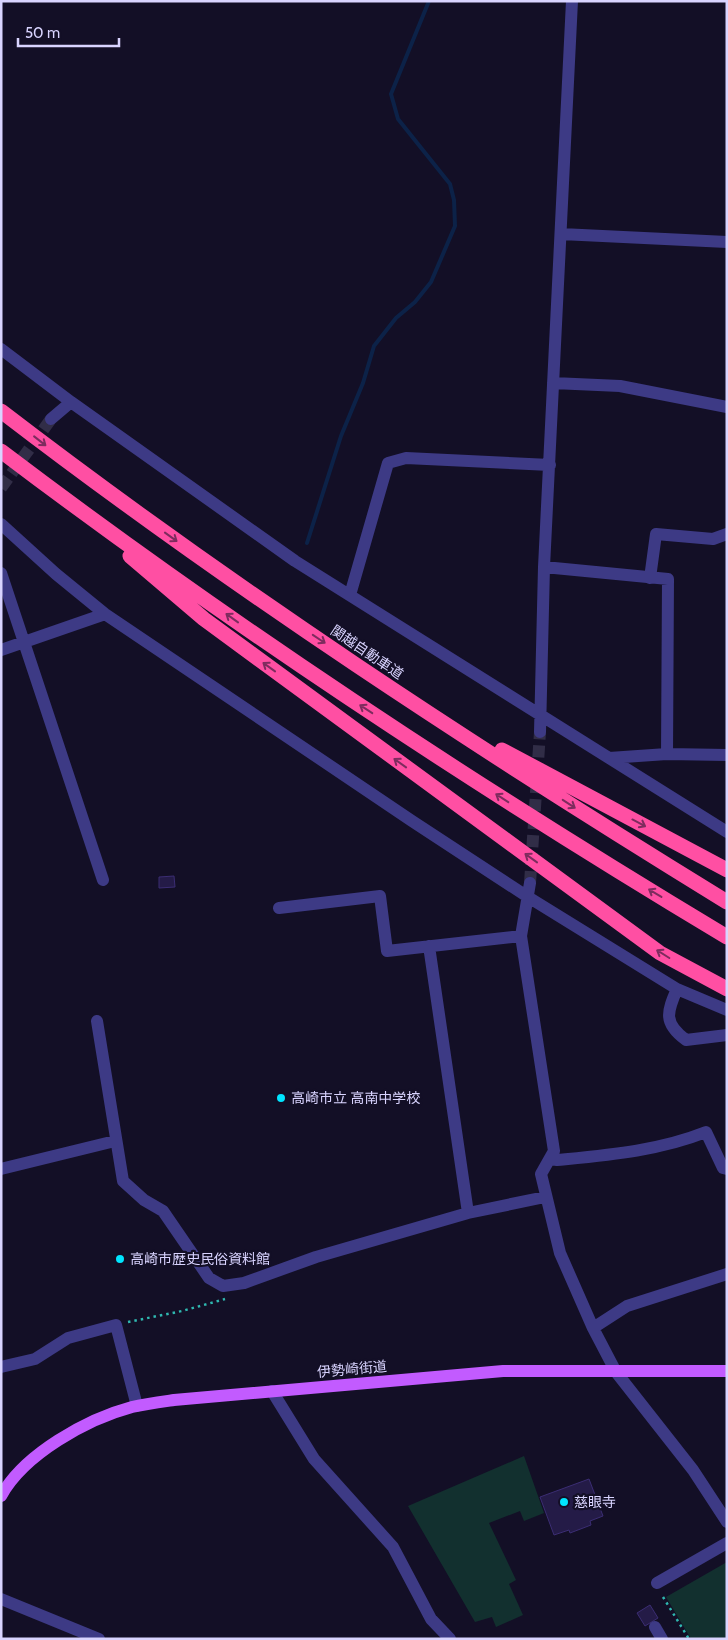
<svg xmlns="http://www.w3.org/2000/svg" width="728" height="1640" viewBox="0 0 728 1640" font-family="Cabin,'Noto Sans JP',sans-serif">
  <rect width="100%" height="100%" fill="#130f26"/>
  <path fill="#12302f" d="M524 1456 544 1513 524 1521 520 1511 489 1523 516 1580 509 1584 523 1615 496 1627 492 1617 475 1622 408 1506Z
    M727 1562V1639H691L666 1597Z"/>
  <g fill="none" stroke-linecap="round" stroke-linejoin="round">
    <path stroke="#0c2248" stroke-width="4" d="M307 543 341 436 363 383 374 346 396 318 415 302 431 282 455 226 454 200 450 184 398 119 391 94 429 1"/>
  </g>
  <path fill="#241b47" stroke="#3b2d73" d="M174 876 175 887 159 888V877Z
    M589 1479 603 1516 590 1521 591 1525 570 1533 569 1530 554 1535 540 1497Z
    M650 1605 658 1618 645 1626 637 1613Z"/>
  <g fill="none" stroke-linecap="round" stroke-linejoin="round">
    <path stroke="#312d47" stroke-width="12" stroke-dasharray="12 6" stroke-linecap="butt" d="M1 488 51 419
      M530 883 540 732"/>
    <path stroke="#2fb8b0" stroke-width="2.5" stroke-dasharray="2.5 4" stroke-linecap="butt" d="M128 1322 182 1311 225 1299
      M663 1597 689 1639"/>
    <path stroke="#3d3a85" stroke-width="12" d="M561 234 727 242
      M1 349 71 402 295 561 727 832
      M553 383 620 386 727 407
      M51 419 71 402
      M1 524 56 574 105 614 412 821 528 897 677 989 727 1010
      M544 567 668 579 667 754
      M1 573 103 880
      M650 578 656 534 713 539 727 534
      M350 595 388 463 406 458 550 465
      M1 650 105 614
      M540 732 544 567 572 1
      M609 758 667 754 727 755
      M530 883 521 936 554 1151 541 1174 560 1253 593 1328 616 1372 693 1470 727 1522
      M279 908 380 896 387 951 521 936
      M429 946 468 1213
      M677 989C667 1012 663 1023 686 1040L727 1035
      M97 1021 123 1181 144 1200 163 1211 209 1278 223 1286 244 1283 316 1257 468 1213 545 1197
      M550 1159 557 1160C608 1155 658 1151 706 1132L723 1168 727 1169
      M1 1169 115 1141
      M593 1328 627 1306 727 1274
      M1 1367 35 1359 68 1338 116 1325 137 1406
      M272 1391 314 1459 393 1547 431 1619 450 1639
      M657 1583 727 1543
      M1 1599 99 1639
      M655 1627 662 1639"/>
    <path stroke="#c25bff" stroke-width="12" d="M1 1496C24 1454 87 1419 132 1407 145 1404 160 1402 174 1400L503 1371H727"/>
    <path stroke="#ff4fa3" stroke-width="15" d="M1 411C233 589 478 749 727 902
      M1 451C233 627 477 787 727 937
      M130 556 204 619 660 953 727 989
      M502 750 727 870"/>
  </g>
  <defs><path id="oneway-shaft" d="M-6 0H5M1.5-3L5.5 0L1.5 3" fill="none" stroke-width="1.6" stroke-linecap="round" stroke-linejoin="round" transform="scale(1.25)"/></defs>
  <g stroke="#7d2c5e">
    <use href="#oneway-shaft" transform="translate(40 441) rotate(38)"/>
    <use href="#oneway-shaft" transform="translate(171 537) rotate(36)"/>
    <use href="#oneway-shaft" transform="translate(232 618) rotate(-144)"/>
    <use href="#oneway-shaft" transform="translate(319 639) rotate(34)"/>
    <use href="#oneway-shaft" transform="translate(269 667) rotate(-144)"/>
    <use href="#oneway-shaft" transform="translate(366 709) rotate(-147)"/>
    <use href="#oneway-shaft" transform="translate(400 763) rotate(-144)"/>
    <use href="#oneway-shaft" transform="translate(502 798) rotate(-147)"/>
    <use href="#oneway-shaft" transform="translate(569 804) rotate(33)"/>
    <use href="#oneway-shaft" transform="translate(639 823) rotate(28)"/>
    <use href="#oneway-shaft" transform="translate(531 858) rotate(-144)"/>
    <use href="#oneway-shaft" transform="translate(655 893) rotate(-149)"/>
    <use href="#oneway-shaft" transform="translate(663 954) rotate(-148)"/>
  </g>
  <g fill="#00e5ff" stroke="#130f26" stroke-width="2">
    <circle cx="281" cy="1098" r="5"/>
    <circle cx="120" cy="1259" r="5"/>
    <circle cx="564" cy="1502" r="5"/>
  </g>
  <g text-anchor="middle" stroke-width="4.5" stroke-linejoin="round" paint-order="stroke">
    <g font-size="14" fill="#d9d4ff" stroke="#130f26">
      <text transform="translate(367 652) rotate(34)" y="5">関越自動車道</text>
      <text transform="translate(352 1369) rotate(-5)" y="5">伊勢崎街道</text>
    </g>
    <g font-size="14" fill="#d9d4ff" stroke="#130f26" text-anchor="start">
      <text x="291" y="1103">高崎市立 高南中学校</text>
      <text x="130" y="1264">高崎市歴史民俗資料館</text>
      <text x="574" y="1507">慈眼寺</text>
    </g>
  </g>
  <rect width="728" height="1640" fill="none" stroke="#d9d4ff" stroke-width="5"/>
  <path d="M18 38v8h101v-8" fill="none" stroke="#d9d4ff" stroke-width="2.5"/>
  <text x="25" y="38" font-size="15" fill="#d9d4ff" stroke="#130f26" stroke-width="4" paint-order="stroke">50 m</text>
</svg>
